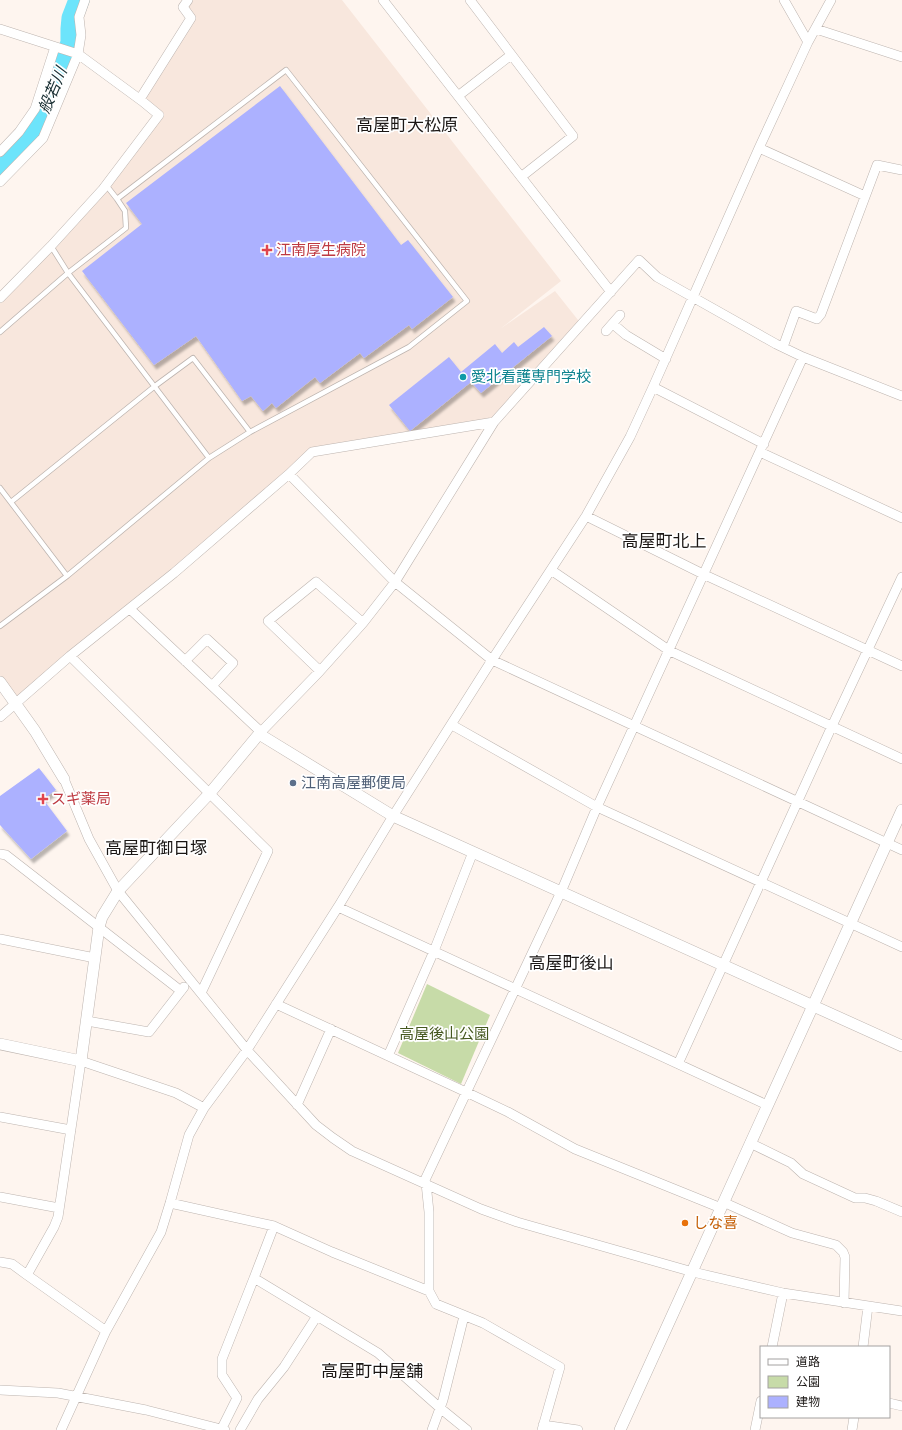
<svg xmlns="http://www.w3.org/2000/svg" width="902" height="1430" viewBox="0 0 902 1430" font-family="'Sofia Sans Condensed','Noto Sans JP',sans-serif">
  <defs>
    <filter id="shadow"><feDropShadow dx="2.5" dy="4.5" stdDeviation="1" flood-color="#0004"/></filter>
  </defs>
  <rect width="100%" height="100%" fill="#fef5ef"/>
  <path fill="#f8e7dd" d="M188 0H342L561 281 500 329 555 291 582 325 494 422 312 452 16 704 0 683V297L51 246 159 116 140 99 191 18 183 7Z"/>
  <path fill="#c7dba8" d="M427 984 490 1015 461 1084 398 1053Z"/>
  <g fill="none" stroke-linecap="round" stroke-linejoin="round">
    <path stroke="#6de4fb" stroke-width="21" d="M0 169 24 143 41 117 71 43V29L72 18 79 0"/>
  </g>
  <path fill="#acb1ff" filter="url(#shadow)" d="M280 86 401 245 408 240 453 297 412 329 409 325 364 358 360 353 320 383 315 377 276 408 272 403 263 411 251 396 242 401 196 336 154 365 82 271 142 224 126 203Z
    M544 327 552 336 481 393 471 382 410 431 389 405 449 357 461 372 495 344 502 353 514 342 518 347Z
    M39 768 56 790 43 799 67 831 31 859 0 825V796Z"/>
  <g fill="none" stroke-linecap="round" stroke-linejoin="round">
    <g stroke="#bdb4af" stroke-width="6">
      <path id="service" d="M106 185 117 199
        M51 246 68 273 209 458
        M0 332 68 273 126 228 125 211 117 199 286 70 467 301 409 347 250 432 209 458 67 576 0 626
        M0 488 67 576
        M11 502 155 386 193 358 250 432"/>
    </g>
    <g stroke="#bdb4af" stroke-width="10">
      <path id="minor" d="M383 0 611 292
        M470 0 573 136 521 177
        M784 0 808 42
        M0 29 78 54 142 101 159 115 103 189 51 246 0 298
        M816 29 902 57
        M458 96 511 55
        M140 99 191 18 183 7 188 0
        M759 148 865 196
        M0 152 19 132 35 109 55 47
        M0 182 43 138 78 54 81 35 79 17 85 0
        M613 324 626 335 666 359
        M606 331 620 315
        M783 347 796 311 817 319 821 314 877 165 902 170
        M653 387 764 444
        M760 452 902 518
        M289 474 312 452 494 422 639 260 657 277 776 344 803 357 902 396
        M586 516 705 575 902 666
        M551 570 670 651 902 759
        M130 609 261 732
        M70 656 268 851 201 993
        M185 661 207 639 233 663 212 686
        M320 671 268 621 316 582 363 623
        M0 717 70 656 174 573 289 474 395 582 492 660 902 850
        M452 725 597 807 902 947
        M259 734 320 671 363 623 395 582 494 422
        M64 779 89 839 118 891 247 1050 316 1125 333 1138 352 1151 481 1209 517 1222 693 1272 783 1293 902 1311
        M0 854 6 855 181 991
        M338 907 767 1105
        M0 939 95 958
        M276 1004 466 1092 508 1112 575 1149 721 1208
        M87 1021 149 1032 184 987
        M388 1056 434 951 473 852
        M678 1064 832 726 902 577
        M297 1105 331 1029
        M0 1117 71 1130
        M750 1143 791 1163 803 1174 855 1198H865L876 1201 902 1212
        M424 1182 561 892 597 807 803 357
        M426 1183 429 1212V1291
        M0 1197 59 1208
        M723 1202 792 1233 836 1245 843 1252 845 1257 844 1303
        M170 1203 274 1226 332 1252 429 1291 436 1304 483 1323 560 1367 542 1430
        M0 1262 12 1264 27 1275 54 1227 58 1217 81 1061 176 1093 204 1108
        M27 1275 106 1331
        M254 1278 274 1226
        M772 1347 783 1293
        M863 1347 868 1306
        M0 1390 58 1393 146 1410 225 1430
        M889 1403 902 1406
        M543 1425 578 1430
        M222 1428 237 1398 222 1375V1359L254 1278 378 1353 440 1408 467 1430
        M61 1430 106 1331 161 1232 170 1203 189 1135 204 1108 247 1050 338 907 393 816 492 660 586 516 630 437 653 387 759 148 808 42 831 0
        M240 1430 258 1399 284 1367 317 1316
        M432 1430 443 1400 464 1316
        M755 1430 761 1401
        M852 1430 854 1417"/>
    </g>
    <g stroke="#bdb4af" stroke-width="12">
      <path id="tertiary" d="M0 682 35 731 64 779
        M0 1044 81 1061 99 927 102 917 118 891 210 793 259 734 393 816 902 1046
        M620 1430 902 810"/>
    </g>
    <use href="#service" stroke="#fff" stroke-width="4.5"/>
    <use href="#minor" stroke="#fff" stroke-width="9"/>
    <use href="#tertiary" stroke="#fff" stroke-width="11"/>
  </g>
  <g fill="#e0444e" stroke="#fff" stroke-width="1.5">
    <path d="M265 244h4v4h4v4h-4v4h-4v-4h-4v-4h4z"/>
    <path d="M41 793h4v4h4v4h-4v4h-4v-4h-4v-4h4z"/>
  </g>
  <circle fill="#0f9aa8" stroke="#fff" stroke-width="1.5" cx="463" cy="377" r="4"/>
  <circle fill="#5c6f8a" stroke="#fff" stroke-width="1.5" cx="293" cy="783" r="4"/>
  <circle fill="#e8710a" stroke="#fff" stroke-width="1.5" cx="685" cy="1223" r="4"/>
  <g text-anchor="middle" stroke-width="3.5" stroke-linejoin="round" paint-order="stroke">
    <g font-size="15" fill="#be3a42" stroke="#fff" text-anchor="start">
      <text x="276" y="255">江南厚生病院</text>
      <text x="51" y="804">スギ薬局</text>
    </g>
    <g font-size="15" fill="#0d838f" stroke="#fff" text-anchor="start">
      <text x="471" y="382">愛北看護専門学校</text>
    </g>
    <g font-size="15" fill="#4e5e75" stroke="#fff" text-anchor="start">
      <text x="301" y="788">江南高屋郵便局</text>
    </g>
    <g font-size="15" fill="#45581f" stroke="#fff">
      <text x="444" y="1039">高屋後山公園</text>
    </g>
    <g font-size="15" fill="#c56008" stroke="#fff" text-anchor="start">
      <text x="693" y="1228">しな喜</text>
    </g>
    <g font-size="16" font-style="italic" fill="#172d31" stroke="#fff">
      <text transform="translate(52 90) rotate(-67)" y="6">般若川</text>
    </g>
    <g font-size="17" fill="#1b1715" stroke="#fff">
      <text x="407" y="131">高屋町大松原</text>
      <text x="664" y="547">高屋町北上</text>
      <text x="156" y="854">高屋町御日塚</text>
      <text x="571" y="969">高屋町後山</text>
      <text x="372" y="1377">高屋町中屋舗</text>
    </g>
  </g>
  <rect x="760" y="1346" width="130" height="72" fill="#ffffff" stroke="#a4a2a1"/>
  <rect x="768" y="1359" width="20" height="6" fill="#ffffff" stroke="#a4a2a1"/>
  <text x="796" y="1366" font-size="12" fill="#1b1715">道路</text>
  <rect x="768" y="1376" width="20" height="12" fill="#c7dba8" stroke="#a4a2a1"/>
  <text x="796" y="1386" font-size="12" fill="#1b1715">公園</text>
  <rect x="768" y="1396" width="20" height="12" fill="#acb1ff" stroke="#a4a2a1"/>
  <text x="796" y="1406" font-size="12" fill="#1b1715">建物</text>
</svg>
